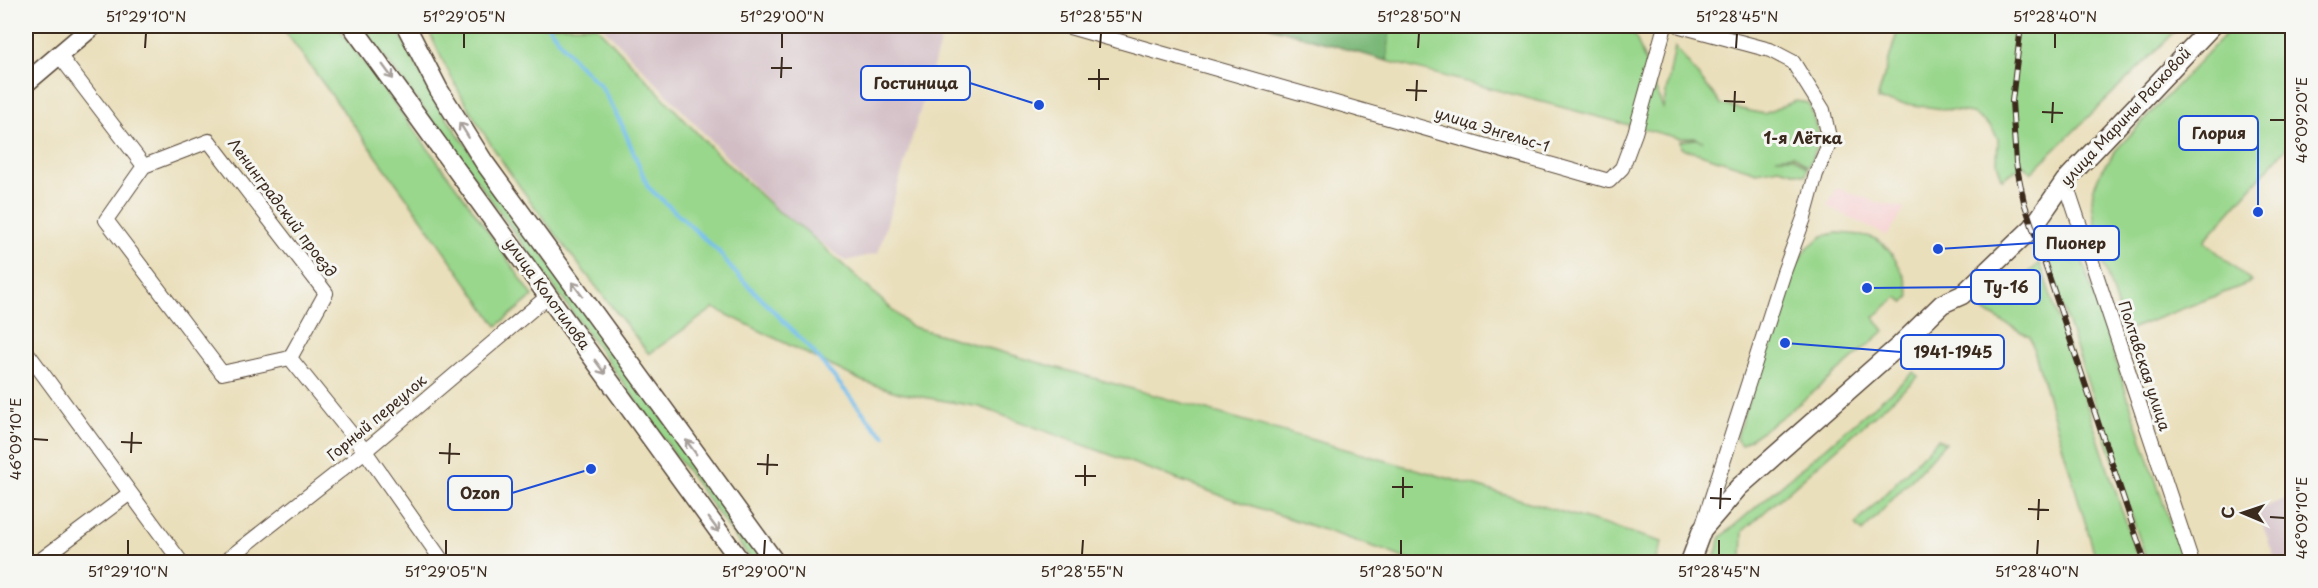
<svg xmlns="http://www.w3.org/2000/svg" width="2318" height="588" viewBox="0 0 2318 588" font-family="'Playpen Sans',sans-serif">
  <rect width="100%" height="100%" fill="#f6f6f2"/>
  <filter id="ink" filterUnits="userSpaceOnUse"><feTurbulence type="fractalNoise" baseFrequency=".0167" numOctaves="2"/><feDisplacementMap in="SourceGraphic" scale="12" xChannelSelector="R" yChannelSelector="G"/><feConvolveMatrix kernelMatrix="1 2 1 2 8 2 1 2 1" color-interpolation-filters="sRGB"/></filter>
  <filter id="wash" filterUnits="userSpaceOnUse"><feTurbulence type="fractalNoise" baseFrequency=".008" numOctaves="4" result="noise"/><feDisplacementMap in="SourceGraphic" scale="24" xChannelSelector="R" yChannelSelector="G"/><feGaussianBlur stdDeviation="1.35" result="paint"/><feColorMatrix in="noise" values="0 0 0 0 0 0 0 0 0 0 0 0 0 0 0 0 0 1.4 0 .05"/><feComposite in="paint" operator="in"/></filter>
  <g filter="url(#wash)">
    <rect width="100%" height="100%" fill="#eadfbb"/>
    <path fill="#f7cfd0" d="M1837 188 1880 203 1905 208 1887 236 1827 206Z"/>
    <path fill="#d2bdc5" d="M602 26H945L878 253 846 261 774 207Z
      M2292 494V560L2276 562 2257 510 2283 500Z"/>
    <path fill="#99d78c" stroke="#6a8055" stroke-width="1.5" d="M281 26H337L469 204 533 296 497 326 410 202Z
      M361 26H396L434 100 532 239 768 562H753L454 149Z
      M427 26H596L712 149 775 209 805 230 910 326 1479 487 1662 542 1655 562H1413L1389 552 1217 494 980 407 900 393 862 381 714 308 649 354C569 250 478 148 427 26Z
      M1390 26H1613L1635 35 1663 108 1675 47 1722 105 1764 114 1795 101 1809 103 1820 140 1808 167 1794 155 1776 157H1793L1807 168 1806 175 1779 168 1757 172 1681 148 1680 141 1696 139 1703 141 1695 138H1678L1387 61Z
      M1899 26H2168L2175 32 2031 173 2024 165 2002 179 1997 163 1998 139 1991 127 1972 113 1877 100Z
      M2233 26H2292V141L2204 241 2252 282 2125 331 2098 247 2092 201 2093 190 2102 169 2116 150Z
      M1837 233C1848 234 1866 234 1876 239 1893 249 1907 278 1910 296L1905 303 1897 297 1874 317 1884 331C1838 372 1793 412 1741 445L1736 439 1786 282 1807 248 1823 236Z
      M2073 233 2183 562H2147L2046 257Z
      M2040 263 2139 562H2097L2030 337 1984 311Z
      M1914 372 1918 377 1743 531 1742 560 1748 562H1713L1721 537Z
      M1938 439 1945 443 1862 532 1855 525Z"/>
    <path fill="#7ab878" stroke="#5a714b" stroke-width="1.5" d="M1268 26H1390L1387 61Z"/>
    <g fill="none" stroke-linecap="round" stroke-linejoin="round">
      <path stroke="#75bfee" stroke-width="4" d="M548 26 575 61 601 86 622 125 648 187 719 252 731 268 810 348 875 427 885 436"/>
    </g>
  </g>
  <g filter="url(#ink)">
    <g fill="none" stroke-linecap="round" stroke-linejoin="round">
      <g stroke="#554536" stroke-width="16">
        <path id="minor" d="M1066 26 1609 181 1622 168 1635 133 1665 26
          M1680 26 1770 50 1793 62 1823 110 1830 142 1816 174 1804 218 1784 272 1703 525
          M59 55 144 166 106 220 222 373 290 358 365 451 443 562
          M144 166 209 141 326 293 290 358
          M2065 181 2192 562
          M26 351 181 562
          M38 562 130 493
          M224 562 365 451 548 296"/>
      </g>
      <g stroke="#554536" stroke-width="21">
        <path id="major" d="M352 26 741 562
          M406 26 439 90 484 162 775 562
          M26 83 93 26
          M1690 562 1702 530 1739 487 1900 345 1942 304 1962 295 2033 227 2065 181 2212 26"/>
      </g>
      <use href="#minor" stroke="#fff" stroke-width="14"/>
      <use href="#major" stroke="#fff" stroke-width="18"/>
      <g stroke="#3b2a1e" stroke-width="6">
        <path id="rail" d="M2021 26 2012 101 2016 163 2024 202 2145 562"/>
      </g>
      <use href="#rail" stroke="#f6f6f2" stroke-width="4" stroke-dasharray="11" stroke-linecap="butt"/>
    </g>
    <defs><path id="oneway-shaft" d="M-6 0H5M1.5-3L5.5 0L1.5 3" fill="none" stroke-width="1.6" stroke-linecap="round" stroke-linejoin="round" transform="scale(1.5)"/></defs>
    <g stroke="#a79f9a">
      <use href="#oneway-shaft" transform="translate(388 72) rotate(54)"/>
      <use href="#oneway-shaft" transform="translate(464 130) rotate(-122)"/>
      <use href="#oneway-shaft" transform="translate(577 289) rotate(-126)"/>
      <use href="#oneway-shaft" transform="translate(600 367) rotate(54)"/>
      <use href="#oneway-shaft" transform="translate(691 447) rotate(-126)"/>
      <use href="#oneway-shaft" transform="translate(714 525) rotate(54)"/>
    </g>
  </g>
  <path fill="none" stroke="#3b2a1e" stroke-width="2" d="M145 48 146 33M464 48V33M782 48V33M1100 48 1101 33M1418 48 1419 33M1736 48 1737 33M2055 48V33M771 68H792M781 78 782 57M1088 79H1109M1099 90V69M1406 90 1427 91M1416 101 1417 80M1724 101 1745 102M1734 112 1735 91M2042 112 2063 113M2270 120H2285M2052 123 2053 102M33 439 48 440M121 442 142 443M131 453 132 432M439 453 460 454M449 464 450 443M757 464 778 465M767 475 768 454M1075 476H1096M1085 486V465M1392 487H1413M1403 498V477M1710 498 1731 499M1720 509 1721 488M2028 509 2049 510M2270 517 2285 518M2038 520 2039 499M128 555V540M446 555V540M764 555 765 540M1082 555 1083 540M1401 555V540M1719 555V540M2037 555 2038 540"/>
  <g text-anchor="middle" stroke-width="6" stroke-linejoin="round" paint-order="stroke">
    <g font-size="15" fill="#3b2a1e" stroke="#f6f6f2">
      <text transform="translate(2126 117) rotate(-47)" y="5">улица Марины Расковой</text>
      <text transform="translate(1492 130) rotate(17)" y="5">улица Энгельс-1</text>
      <text transform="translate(282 208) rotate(53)" y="5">Ленинградский проезд</text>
      <text transform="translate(547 294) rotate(54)" y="5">улица Колотилова</text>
      <text transform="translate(2144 366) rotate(72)" y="5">Полтавская улица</text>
      <text transform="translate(377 418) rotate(-40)" y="5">Горный переулок</text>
    </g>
    <g font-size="16" font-weight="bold" fill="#3b2a1e" stroke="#f6f6f2">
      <text x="1803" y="144">1-я Лётка</text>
    </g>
  </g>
  <path fill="none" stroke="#1d4ed8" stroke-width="2" d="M1039 105L970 83M2258 212L2258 133M1938 249L2034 243M1867 288L1971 287M1785 343L1901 352M591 469L512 493"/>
  <g fill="#1d4ed8" stroke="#f6f6f2" stroke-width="2">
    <circle cx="1039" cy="105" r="6"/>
    <circle cx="2258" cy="212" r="6"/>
    <circle cx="1938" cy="249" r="6"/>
    <circle cx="1867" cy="288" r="6"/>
    <circle cx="1785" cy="343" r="6"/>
    <circle cx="591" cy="469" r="6"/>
  </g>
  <g fill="#f6f6f2" stroke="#1d4ed8" stroke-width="2">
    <rect x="861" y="66" width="109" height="34" rx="6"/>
    <rect x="2179" y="116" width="79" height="34" rx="6"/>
    <rect x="2034" y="226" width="85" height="34" rx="6"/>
    <rect x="1971" y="270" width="69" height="34" rx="6"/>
    <rect x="1901" y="335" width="103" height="34" rx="6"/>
    <rect x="448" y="476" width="64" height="34" rx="6"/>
  </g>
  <g font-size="16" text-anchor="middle" font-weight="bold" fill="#3b2a1e">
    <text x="916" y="89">Гостиница</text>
    <text x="2219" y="139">Глория</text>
    <text x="2076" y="249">Пионер</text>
    <text x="2006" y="293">Ту-16</text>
    <text x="1953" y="358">1941-1945</text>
    <text x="480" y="499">Ozon</text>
  </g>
  <rect width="2318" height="588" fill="none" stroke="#f6f6f2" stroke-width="66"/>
  <g transform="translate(2243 513) rotate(272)" stroke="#f6f6f2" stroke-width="4.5" paint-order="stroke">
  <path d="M0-4.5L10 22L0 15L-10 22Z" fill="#3b2a1e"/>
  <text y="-9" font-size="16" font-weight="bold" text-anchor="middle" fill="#3b2a1e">С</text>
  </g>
  <rect x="33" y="33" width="2252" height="522" fill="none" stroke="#3b2a1e" stroke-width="2"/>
  <g font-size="15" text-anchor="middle" fill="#3b2a1e">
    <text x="146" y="22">51°29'10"N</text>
    <text x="464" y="22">51°29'05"N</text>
    <text x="782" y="22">51°29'00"N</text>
    <text x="1101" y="22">51°28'55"N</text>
    <text x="1419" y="22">51°28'50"N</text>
    <text x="1737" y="22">51°28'45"N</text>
    <text x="2055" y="22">51°28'40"N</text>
    <text transform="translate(2302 120) rotate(-90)" y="5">46°09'20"E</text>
    <text transform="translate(16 439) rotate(-90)" y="5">46°09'10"E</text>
    <text transform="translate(2302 518) rotate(-90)" y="5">46°09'10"E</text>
    <text x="128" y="577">51°29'10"N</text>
    <text x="446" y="577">51°29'05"N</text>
    <text x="764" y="577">51°29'00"N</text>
    <text x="1082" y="577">51°28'55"N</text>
    <text x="1401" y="577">51°28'50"N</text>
    <text x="1719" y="577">51°28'45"N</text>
    <text x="2037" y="577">51°28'40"N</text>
  </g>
</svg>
